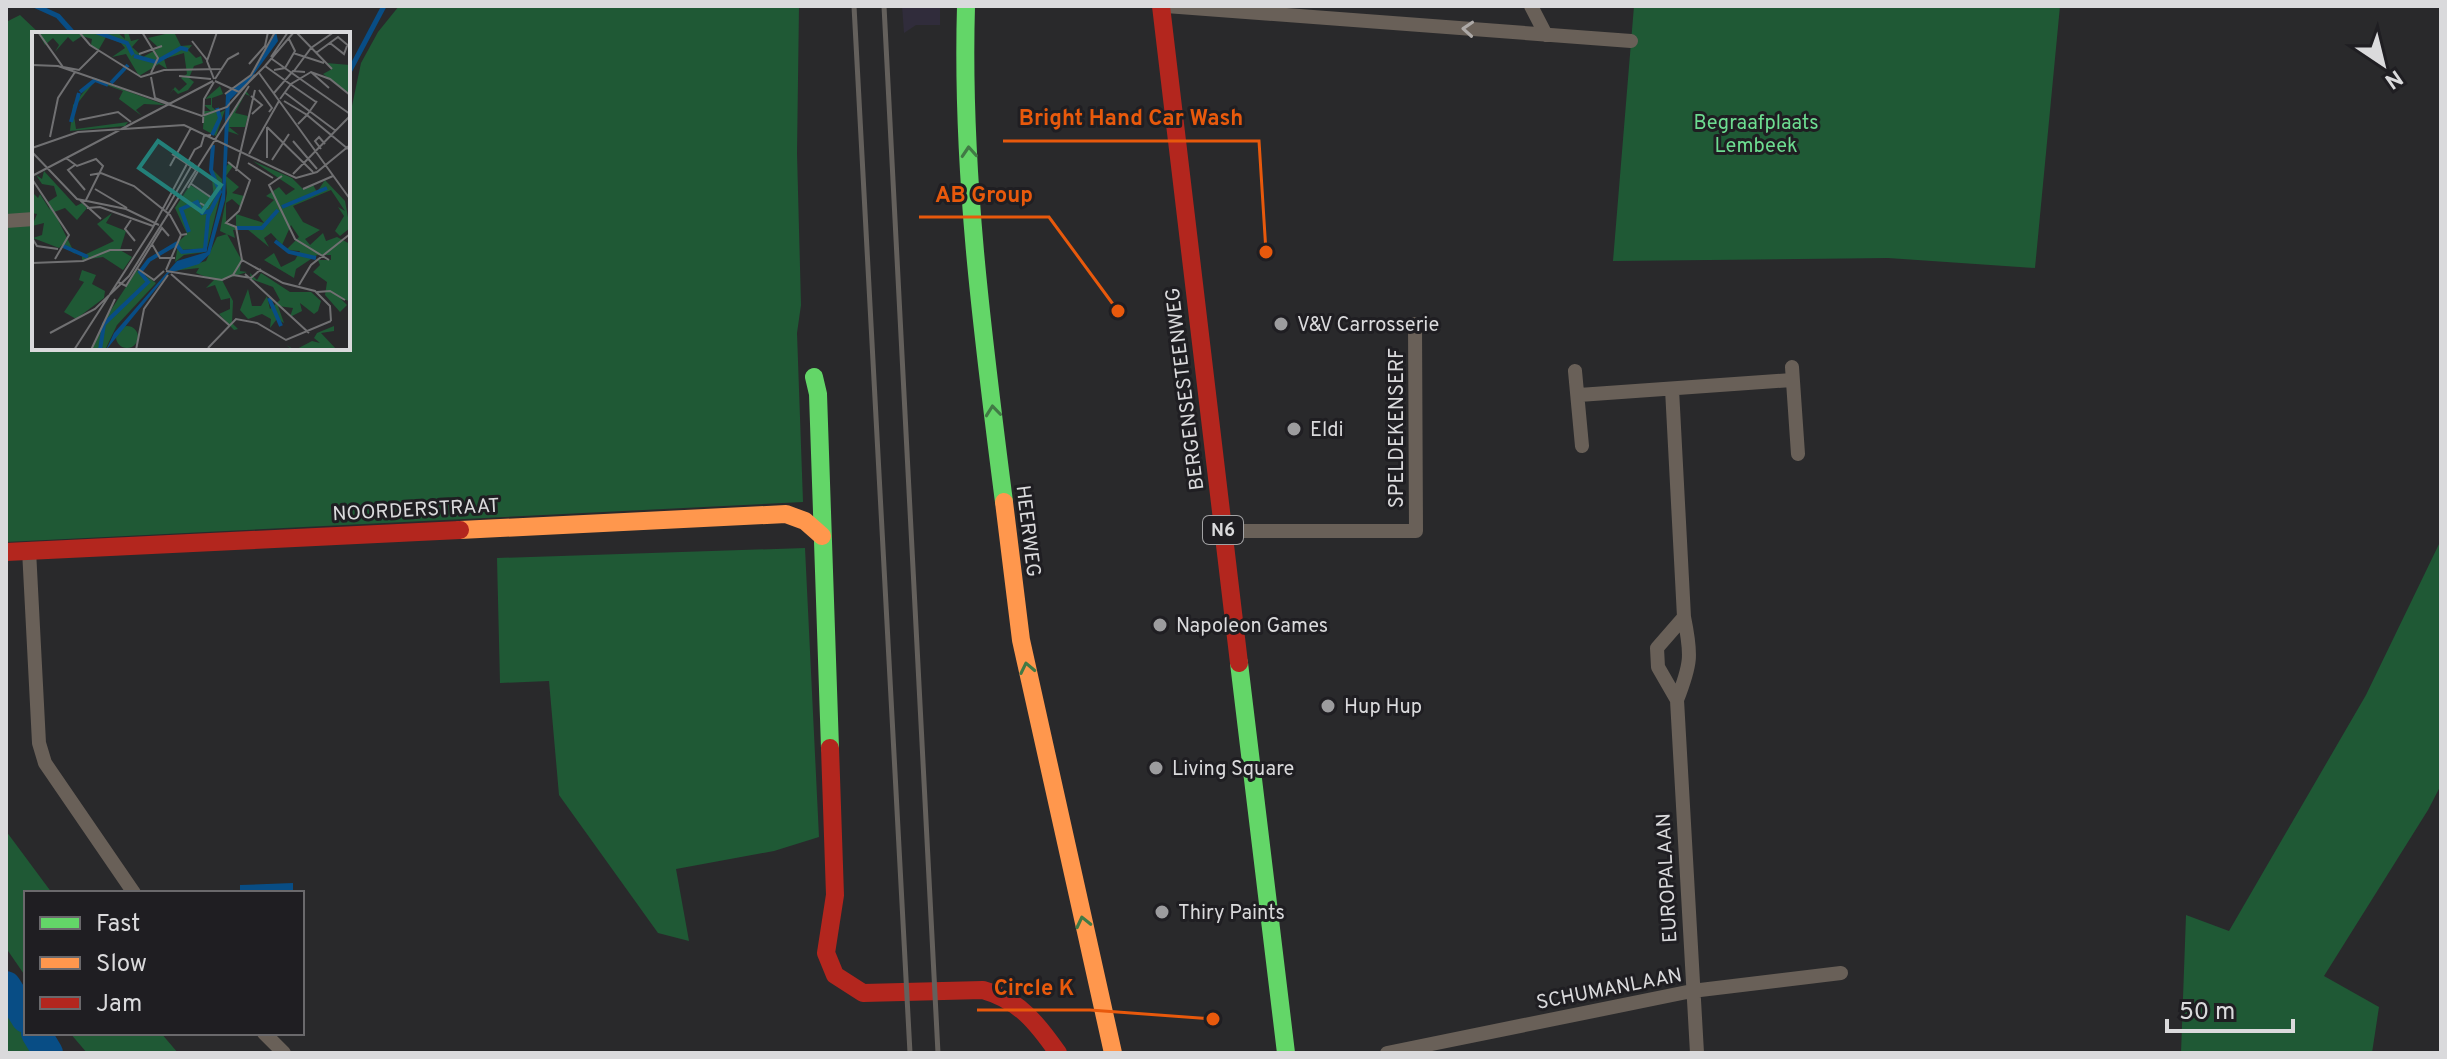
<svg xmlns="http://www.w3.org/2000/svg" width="2447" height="1059" viewBox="0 0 2447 1059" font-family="Overpass,sans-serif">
  <rect width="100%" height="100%" fill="#29292b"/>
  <path fill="#302c3b" d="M902 6H940V25H916L904 33Z"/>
  <path fill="#1f5935" d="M399 6H799L797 153 801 305 797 333 803 502 6 542V22L20 15 40 34H34V348H348V125L361 63 378 32Z
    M1634 6H2060L2035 268 1888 258 1613 261Z
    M2441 540V785L2428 810 2324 976 2379 1007 2372 1053H2181L2186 915 2229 931 2366 695Z
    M805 548 819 837 774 851 676 869 689 941 658 933 559 795 549 681 500 683 497 558Z
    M6 831 52 893H26V977L6 948Z
    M6 1004 35 1053H6Z
    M70 1033H161L178 1053H87Z"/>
  <path fill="#084d85" d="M293 883V893H240V885Z"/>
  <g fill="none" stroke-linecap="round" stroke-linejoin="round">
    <path stroke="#084d85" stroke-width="5" d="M36 6 58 16 74 34
      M348 74 384 6"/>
    <path stroke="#084d85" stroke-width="30" d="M6 986 26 1018
      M36 1033 48 1053"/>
    <path stroke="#696058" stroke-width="14" d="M1166 6 1631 41
      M1531 6 1546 35
      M6 221 34 219
      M1792 367 1798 454
      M1575 371 1582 446
      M1672 389 1684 617 1657 648 1658 667 1677 700
      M1579 395 1792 380
      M1223 531H1416L1415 324
      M29 550 39 743 45 763 134 893
      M1684 617C1692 656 1691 664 1677 700L1697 1053
      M264 1033 284 1053
      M1387 1053 1692 991 1841 973"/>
    <path stroke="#63d668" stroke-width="18" d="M966 6C961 171 983 338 1004 502
      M814 377 818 394 830 748
      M1239 663 1286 1053"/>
    <path stroke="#ff974d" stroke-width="18" d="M1004 502 1021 640 1113 1053
      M460 530 786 514 805 521 822 536"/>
    <path stroke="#b3261e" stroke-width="18" d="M1161 6 1239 663
      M6 552 460 530
      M830 748 835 895 826 953 835 975 863 993 983 990C1019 1000 1037 1023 1058 1053"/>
    <path stroke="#64605c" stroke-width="5" d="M854 6 910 1053
      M884 6 938 1053"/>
  </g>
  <defs><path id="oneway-chevron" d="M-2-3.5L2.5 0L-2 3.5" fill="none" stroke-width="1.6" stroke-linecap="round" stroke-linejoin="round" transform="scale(2)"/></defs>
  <use stroke="#ada9a7" href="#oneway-chevron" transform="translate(1468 29) rotate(-176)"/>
  <g stroke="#417a45">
    <use href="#oneway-chevron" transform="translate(969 152) rotate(-94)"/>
    <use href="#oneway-chevron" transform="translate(993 411) rotate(-96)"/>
    <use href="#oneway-chevron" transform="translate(1027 668) rotate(-102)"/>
    <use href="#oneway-chevron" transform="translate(1083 922) rotate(-103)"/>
  </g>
  <g fill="#9c9c9e" stroke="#1f1e22" stroke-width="3">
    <circle cx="1281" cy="324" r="8"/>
    <circle cx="1294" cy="429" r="8"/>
    <circle cx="1160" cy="625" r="8"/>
    <circle cx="1328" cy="706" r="8"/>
    <circle cx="1156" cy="768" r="8"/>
    <circle cx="1162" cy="912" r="8"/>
  </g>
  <g text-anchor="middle" stroke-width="6" stroke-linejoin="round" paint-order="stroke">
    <rect fill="#1f1e22" stroke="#a2a2a4" stroke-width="2" x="1203" y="516" width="40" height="28" rx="6"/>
    <g font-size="18" font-weight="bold" fill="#dadadc">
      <text x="1223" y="536">N6</text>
    </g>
    <g font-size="20" fill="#6ddd91" stroke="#1f1e22">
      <text x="1756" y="129">Begraafplaats<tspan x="1756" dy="23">Lembeek</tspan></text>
    </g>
    <g font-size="20" fill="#dadadc" stroke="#1f1e22" text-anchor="start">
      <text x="1297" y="331">V&amp;V Carrosserie</text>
      <text x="1310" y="436">Eldi</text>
      <text x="1176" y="632">Napoleon Games</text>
      <text x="1344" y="713">Hup Hup</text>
      <text x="1172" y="775">Living Square</text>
      <text x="1178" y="919">Thiry Paints</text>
    </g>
    <g font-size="20" fill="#dadadc" stroke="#1f1e22">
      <text transform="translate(1184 389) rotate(-97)" y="7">BERGENSESTEENWEG</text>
      <text transform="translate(1396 428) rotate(-90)" y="7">SPELDEKENSERF</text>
      <text transform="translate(416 509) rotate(-3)" y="7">NOORDERSTRAAT</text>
      <text transform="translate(1029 531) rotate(83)" y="7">HEERWEG</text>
      <text transform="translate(1666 878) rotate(-93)" y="7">EUROPALAAN</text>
      <text transform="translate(1609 988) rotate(-11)" y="7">SCHUMANLAAN</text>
    </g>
  </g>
  <g transform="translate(32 32)">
    <rect width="318" height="318" fill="#29292b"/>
    <path d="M6 0H85L93 7 92 0H96L99 9 107 7 100 15 111 25 127 16 116 6 142 0 149 14 160 13 156 18 164 26 169 24 171 31 162 34 157 46 162 50 156 58 146 62 141 57 137 63 143 55 147 59 155 52 149 46 155 42 152 21 132 27 135 37 127 32 107 44 94 22 80 25 93 16 89 11 74 5 66 19 59 13 60 7 50 4 41 10 36 5 23 20 27 13 21 6 13 13ZM294 31 318 33V63L291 42 300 37ZM62 47 133 73 112 72 104 78 110 84 87 67 91 59 63 49 41 77 44 97 96 90 93 94 38 99 41 73ZM188 54 191 62 180 66V75L187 81 193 78 184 104 171 97 172 79H179L172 73H179V66L173 67ZM214 59 218 64 213 62 203 81 216 84 213 95H197L207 103 195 99V88ZM221 129 260 146 271 157 281 153 285 160 293 148 313 169 318 196 308 204 303 199 312 184 306 175 313 179 299 158 261 174 271 190 288 198 273 207 278 213 291 201 294 209 305 205 318 212V269L309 267 315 273 308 280 293 263 295 250 281 240 288 233 286 228H299V223H285L264 237 262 246 232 228 242 221 249 235 263 228 268 219 254 218 267 205 259 193 250 213 239 201 232 206 237 215 215 197 201 198 203 206 188 199 195 161 193 136 198 130 201 134 194 144 207 155 200 161 212 164 209 175 200 167 194 171V192L204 194V182L232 191 226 183 242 168 234 164 247 155 254 163 263 157ZM179 136 190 147V156L176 213 173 220 152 223 143 230 146 213 150 222 164 217 148 218 145 211 155 202 143 176 158 153 182 167ZM12 139 44 174 50 171 55 176 45 188 33 176 22 180 43 222 30 213 27 216 1 206 10 203 12 191 0 194 5 182 0 181V160L6 166 8 162 18 178 16 170 25 164 22 154 10 152 4 143 10 147ZM80 181 74 191 94 199 88 218 100 225 91 238 71 225 50 228V224L82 209 65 192ZM195 202 209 227 208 239 215 240 190 248 201 269 200 291 206 297 202 298 187 282 198 277V266L189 268 183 253 174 256 182 248 164 241 167 236 139 239 174 229 185 205ZM50 238 64 243 60 252 73 259 72 266 44 287 32 280 52 250 47 248ZM105 238 124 251 85 293 73 318 67 313 68 318H60L75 284ZM218 241 225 248 229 241 258 260H279L289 269 286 279 282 282 268 271 270 279 258 285 261 276 246 274 252 291 245 287 238 296 239 287 230 282 216 287 208 278 216 257 220 274H229L235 264 238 277 248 268 241 255 219 247ZM302 294V299L289 301 305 318H261L254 313 263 318 280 309 288 311 282 306 285 301ZM84 305a11 11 0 1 1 22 0a11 11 0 1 1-22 0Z" fill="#1f5935"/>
    <path d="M244 0 246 9 217 49 198 68 193 168 178 222 167 232 137 241 74 318 82 301 145 229 175 220 190 162 194 62 220 42Z" fill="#084d85"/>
    <path fill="none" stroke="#084d85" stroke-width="4" d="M64 0 95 11 101 23M102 24 124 30 149 16 156 18M79 51 96 33M48 60 63 48 76 53M39 90 47 61M180 103 188 86 185 76M250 175 295 156M205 196H230L246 178M157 200 149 177 165 170 170 181 178 179M243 209 257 220 284 226M31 214 56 225M237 266 249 294M68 318 72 292 116 250 108 240 117 228 144 212 150 220 173 218 176 184 188 160 179 138 181 113"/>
    <path fill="none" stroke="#707072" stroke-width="2" d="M6 0 31 35 47 38 66 19M47 0 58 13 109 45 132 38 190 37M110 0 126 26 119 41M264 0 300 37M160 9 175 28M298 11 312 22 315 14M261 21 292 31M284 21 306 5 318 15M107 22 130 14M239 25 256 0M240 27 318 82M217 32 233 14 236 0M0 33 26 34 170 84 195 75 223 43M233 34 262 0M242 38 253 36 263 19 257 7M262 39 279 16 302 0M279 40 297 56M227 41 318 167M147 44 179 47M119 45 123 66 138 72M182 47 175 29 185 0M183 47 196 27 207 21M183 49 207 60 233 34 258 52M258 52 284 70M227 58 240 76 237 80M252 60 304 99M242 61 261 39 273 40M193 62 219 43 243 0M219 64 230 73 220 82M248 67 259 52 279 40 298 47 318 63M252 69 275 83 266 92M285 69 275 83 316 117M47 88 86 80 99 90M171 91 172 67 182 50M235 95 281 140M235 95V126M18 105 26 66 43 40M261 109 285 137M0 116 46 100 152 93 264 146 285 140 318 113M289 117 283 109 287 105 293 112M162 118 169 114 172 104 179 103M0 120 45 167 94 177 127 193M140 122 166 139 156 156M217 122 247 69M34 126 45 134 64 127 71 134 54 168M240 128 257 102M196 130 218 148 207 179 194 191 204 195 210 228M216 131 241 146M43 133 36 138 53 158M138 134 159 96M204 139 223 58M261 142 318 84M58 143 69 141 102 154 138 183 149 203 155 202M0 144 181 49M250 144 237 153 263 207 297 228M0 147 37 203 23 227M158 151 180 166 175 175 168 171M63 157 95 176M271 157 301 144M48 168 69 187M55 176 68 175 121 194M134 178 161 131M99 188 93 197 103 209M0 206 5 214 26 217M120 212 128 226H143M210 228 251 251 283 259 298 274 299 289M0 231 51 229 78 218H100M106 237 122 248 132 239M134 238 149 203M134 239 190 248 201 243 210 228M139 242 197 293M213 242 277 301M201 243 219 246 229 237M86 250 94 254 130 196 137 204M267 253 279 233 318 202M285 260 298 259 313 268M18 301 63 277 97 244 217 54M176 316 204 287 225 291 254 308 299 289M42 318 120 197 163 117M59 318 83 267M104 318 112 277 136 243"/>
    <path fill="#238079" fill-opacity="0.15" stroke="#238079" stroke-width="4" d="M126 109 189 153 170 180 107 136Z"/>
    <rect width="318" height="318" fill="none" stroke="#dadadc" stroke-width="4"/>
  </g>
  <path fill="none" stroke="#e8590c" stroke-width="3" d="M1266 252L1259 141H1003M1118 311L1049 217H919M1213 1019L1090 1010H977"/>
  <g fill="#e8590c" stroke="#1f1e22" stroke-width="3">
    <circle cx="1266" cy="252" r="8"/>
    <circle cx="1118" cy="311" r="8"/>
    <circle cx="1213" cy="1019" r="8"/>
  </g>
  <g font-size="22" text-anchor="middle" font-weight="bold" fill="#e8590c" stroke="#1f1e22" stroke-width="6" stroke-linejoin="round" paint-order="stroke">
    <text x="1131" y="125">Bright Hand Car Wash</text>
    <text x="984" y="202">AB Group</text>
    <text x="1034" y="995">Circle K</text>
  </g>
  <rect width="2447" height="1059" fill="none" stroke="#dadadc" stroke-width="16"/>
  <rect x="24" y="891" width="280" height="144" fill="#1f1e22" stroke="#6a696c" stroke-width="2"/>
  <rect x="40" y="917" width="40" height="12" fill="#63d668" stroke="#6a696c" stroke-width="2"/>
  <text x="96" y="931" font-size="24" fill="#dadadc">Fast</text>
  <rect x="40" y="957" width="40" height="12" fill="#ff974d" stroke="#6a696c" stroke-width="2"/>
  <text x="96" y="971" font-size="24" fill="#dadadc">Slow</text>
  <rect x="40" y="997" width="40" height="12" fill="#b3261e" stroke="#6a696c" stroke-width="2"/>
  <text x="96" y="1011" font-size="24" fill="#dadadc">Jam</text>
  <g transform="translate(2383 64) rotate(145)" stroke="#1f1e22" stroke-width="6" paint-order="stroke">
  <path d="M0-6L14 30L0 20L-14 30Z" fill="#dadadc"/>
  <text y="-12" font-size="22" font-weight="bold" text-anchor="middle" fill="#dadadc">N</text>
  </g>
  <path d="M2167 1019v12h126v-12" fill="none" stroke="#dadadc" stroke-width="4"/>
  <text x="2179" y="1019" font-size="24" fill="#dadadc" stroke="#1f1e22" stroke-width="6" paint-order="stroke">50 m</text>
</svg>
